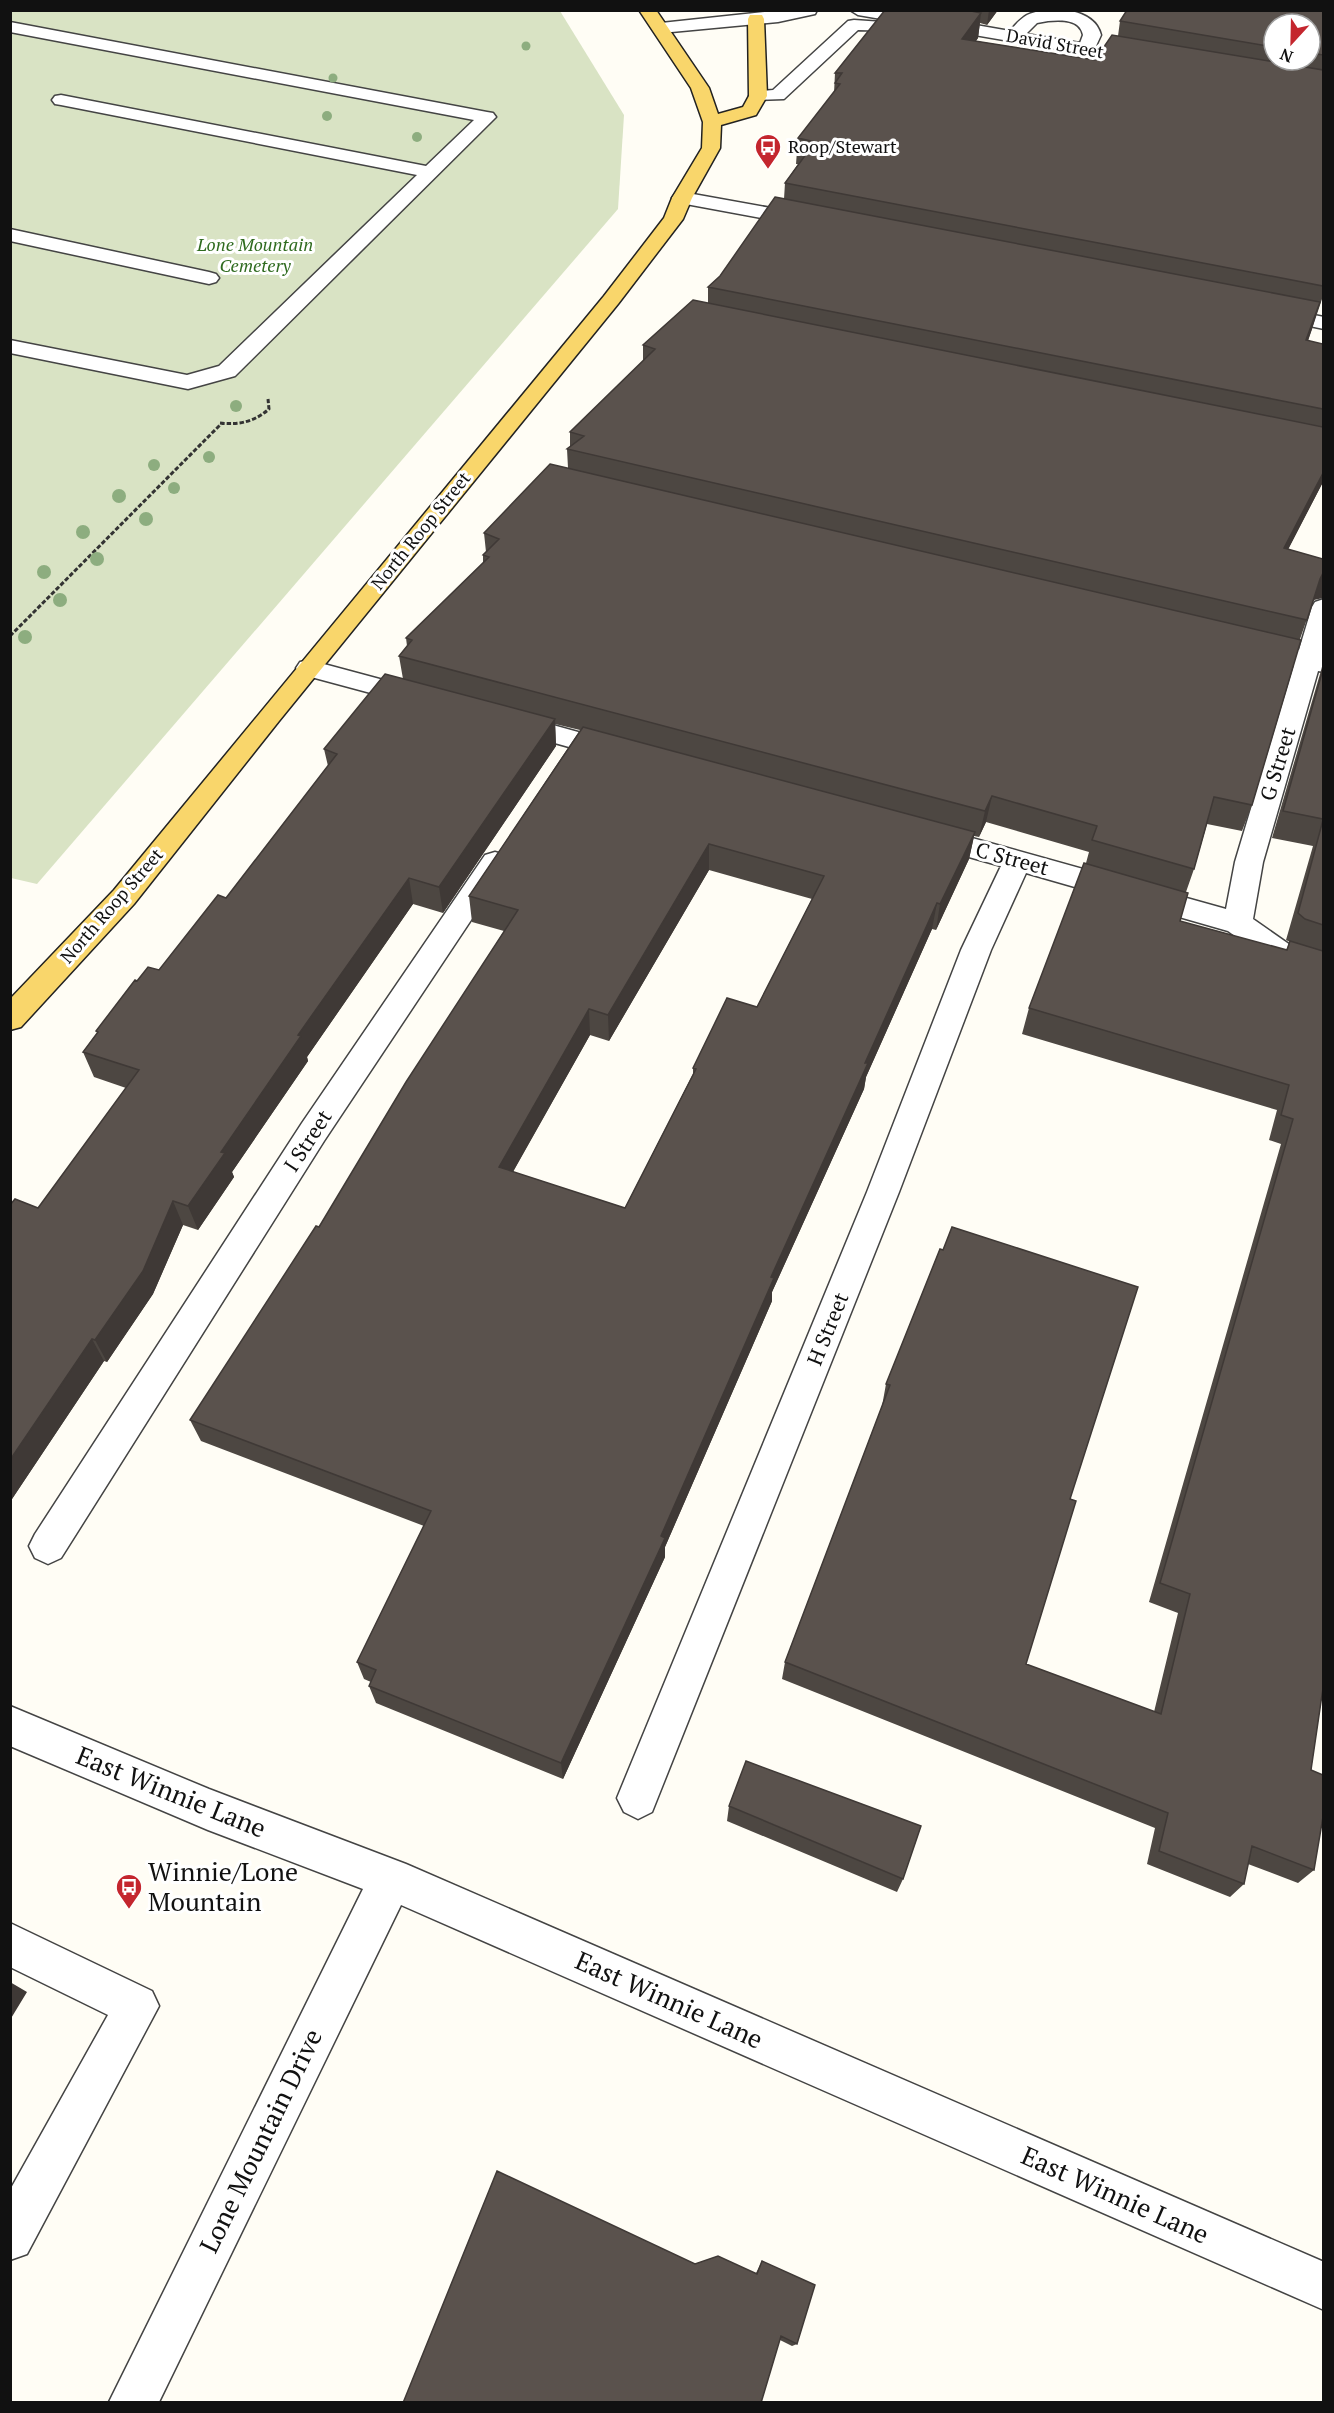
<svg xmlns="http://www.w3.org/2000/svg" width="1334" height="2413" viewBox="0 0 1334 2413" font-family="'PT Serif',serif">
  <rect width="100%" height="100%" fill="#fffdf5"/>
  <path fill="#d9e3c4" d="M11 11H560L624 115 618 209 37 884 11 878Z"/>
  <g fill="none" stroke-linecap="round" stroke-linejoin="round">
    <g stroke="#444" stroke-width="3">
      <path id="minor" d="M784 10H817L815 14 778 22 661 33 655 32 652 28 655 24 661 23Z
        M850 10H890L1010 31C1015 25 1020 19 1027 15 1049 5 1094 7 1101 35L1096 46 1150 55 1153 59 1150 63 1144 64 858 15ZM1048 21C1061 20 1080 19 1083 35L1080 43 1026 34 1037 23Z
        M854 20 897 23 900 27 897 31 858 30 784 99 752 100 749 96 752 92 773 90 848 21Z
        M10 22 487 112 493 113 496 117 235 376 188 389 10 353V340L187 375 219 366 417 175 61 105 55 104 52 100 55 96 61 95 426 166 474 120 10 32Z
        M682 192 810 215 817 217 820 221 817 225 810 227 675 202 672 198 675 194Z
        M10 229 209 272 216 274 219 278 216 282 209 284 10 241Z
        M1269 306 1324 317V329L1262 316 1259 312 1262 308Z
        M1324 599V672L1318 671 1263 862 1253 919 1293 947 1324 957V979L1273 963 1228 931 1026 873 991 950 899 1192 652 1812 638 1819 624 1812 617 1798 867 1192 961 950 1001 866 919 843 915 836 919 829 929 826 1226 909 1235 862 1294 665 1243 653 1239 647 1243 641 1252 639 1299 650 1312 607 1315 602Z
        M309 660 428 692 432 698 428 704 419 706 300 674 296 668 300 662Z
        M513 714 625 745 629 751 625 757 616 760 504 729 500 723 504 717Z
        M495 852 505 855 509 862 505 869 324 1141 61 1558 48 1564 35 1558 29 1546 35 1534 302 1123 485 855Z
        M10 1706 209 1789 406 1864 1324 2262V2310L401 1905 159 2402H109L363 1889 208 1830 10 1746Z
        M10 1923 152 1991 159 2006 27 2254 10 2260V2190L108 2015 10 1967Z"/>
    </g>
    <g stroke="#222" stroke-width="3">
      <path id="major" d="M639 10H656L709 88 718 114 743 107 749 96 748 19 750 15H762L764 19 767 96 756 115 721 125 720 148 692 198 683 219 618 304 279 721 134 904 21 1027 10 1030V999L114 890 604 296 664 218 672 198 702 148 703 122 691 88Z"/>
    </g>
    <path stroke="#333" stroke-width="3" stroke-dasharray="4.5 2" stroke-linecap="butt" d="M220 423C239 425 254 422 269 409L268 399
      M10 636 222 423"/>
    <use href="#minor" fill="#fff" fill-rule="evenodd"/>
    <use href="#major" fill="#f9d66b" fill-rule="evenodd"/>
  </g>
  <g fill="#8dad7f">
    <circle cx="526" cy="46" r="4.5"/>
    <circle cx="333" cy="78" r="4.5"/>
    <circle cx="327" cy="116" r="5"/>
    <circle cx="417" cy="137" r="5"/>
    <circle cx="236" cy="406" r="6"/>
    <circle cx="209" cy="457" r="6"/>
    <circle cx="154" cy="465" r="6"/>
    <circle cx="174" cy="488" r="6"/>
    <circle cx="119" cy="496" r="7"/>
    <circle cx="146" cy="519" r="7"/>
    <circle cx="83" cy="532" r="7"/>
    <circle cx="97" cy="559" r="7"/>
    <circle cx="44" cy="572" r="7"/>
    <circle cx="60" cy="600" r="7"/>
    <circle cx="25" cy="637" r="7"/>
  </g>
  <path fill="#4d4742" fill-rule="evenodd" d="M885 10H998L987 25 980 23 978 38 976 41 1095 60 1118 36 1120 21 1323 10V296L1308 341 1323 344V482L1288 549 1314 600 1313 602 1300 639 1252 805 1242 831 1207 824 1194 869 1186 892 1180 921 1286 950 1290 942 1286 940 1313 846 1272 838 1320 674 1323 663V1688L1311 1770 1314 1870 1298 1883 1248 1864 1244 1884 1230 1897 1147 1864 1155 1828 782 1679 785 1662 882 1406 886 1384 940 1249 1070 1499 1026 1664 1154 1712 1178 1613 1149 1602 1281 1144 1269 1140 1277 1110 1022 1034 1029 1008 1086 863 1089 852 986 822 979 837 974 836 969 859 936 930 932 929 866 1077 864 1089 772 1292V1301L665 1547V1557L563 1779 376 1703 369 1686 371 1682 364 1679 357 1662 424 1526 201 1441 190 1420 319 1227 504 931 472 922 469 896 580 730 555 724 556 746 443 913 413 904 307 1057 308 1061 232 1172 234 1177 198 1230 183 1225 153 1294 107 1362 104 1361 10 1502 38 1208 126 1088 94 1077 83 1052 97 1033 96 1031 137 981 159 970 226 898 328 766 324 749 403 679 399 656 407 646 406 638 483 563V555L486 552 484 533 568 468 567 449 570 447V432L643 361V345L708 303V287L720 276 784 199 785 183 798 164H796L798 138 834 93 835 73ZM1274 24H1310V60H1274ZM709 870 812 899 757 1007 693 1068V1074L625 1208 513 1172 590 1035 609 1041Z
    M729 1806 903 1879 897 1892 727 1821Z
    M762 2261 797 2344 792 2346 780 2340 695 2264 756 2273Z"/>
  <path fill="#3f3936" d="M989 10H998L987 25Z
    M981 13 978 38 959 64 962 39Z
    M1320 302 1312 329 1298 367 1306 340Z
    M1323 473V482L1275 575 1284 548Z
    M1323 573V598L1314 600 1310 606 1320 579Z
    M555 719 556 746 443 913 439 887Z
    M992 796 986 822 979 837 985 811Z
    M975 832 969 859 936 930 940 904Z
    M709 844V870L609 1041 608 1015Z
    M409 878 413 904 307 1057 308 1061 232 1172 234 1177 198 1230 188 1206 221 1152 298 1035Z
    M937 903 932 929 866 1077 864 1089 772 1292V1301L665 1547V1557L563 1779 561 1763 661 1536 771 1277 865 1063Z
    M589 1009 590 1035 502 1191 499 1167Z
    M173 1201 183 1225 153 1294 107 1362 95 1340Z
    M92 1339 104 1361 10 1502V1460Z
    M10 1982 27 1992 10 2020Z"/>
  <path fill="#5a524d" stroke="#3f3936" stroke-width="1.5" fill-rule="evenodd" d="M885 10H966L981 13 962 39 1095 60 1112 35 1323 70V286L785 183 815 142 798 138 840 84 835 83 842 73H835Z
    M1127 10H1323V55L1310 53V24H1274V47L1120 21Z
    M775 197 1320 302 1306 340 1323 344V409L708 287 720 276Z
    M693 300 1323 427V473L1284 548 1323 559V573L1320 579 1307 620 567 449 584 436 570 432 655 349 643 345Z
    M550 464 1301 640 1252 805 1214 797 1194 869 1092 840 1097 826 992 796 985 811 399 656 412 640 406 638 489 557 483 555 499 539 484 533Z
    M1323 669V819L1283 811Z
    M385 674 555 719 439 887 409 878 298 1035 301 1036 221 1152 225 1153 188 1206 173 1201 143 1271 95 1340 92 1339 10 1460V1205L15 1199 38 1208 139 1070 83 1052 98 1032 96 1031 135 980 137 981 148 967 159 970 218 895 226 898 337 754 324 749Z
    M583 727 975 832 940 904 937 903 865 1063H868L771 1277 774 1278 661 1536 665 1538 561 1763 369 1686 376 1670 357 1662 431 1511 190 1420 316 1226 319 1227 406 1082 518 910 469 896ZM709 844 824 876 757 1007 727 998 693 1068 696 1069 625 1208 499 1167 589 1009 608 1015Z
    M1323 820V925L1305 919 1298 913Z
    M1084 863 1188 893 1180 921 1287 950 1290 941 1323 951V1688L1311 1770 1323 1775V1817L1314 1870 1252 1846 1244 1884 1159 1851 1168 1813 785 1662 890 1385 886 1384 940 1249 943 1250 952 1227 1138 1287 1070 1499 1076 1501 1026 1664 1161 1714 1190 1594 1160 1583 1293 1119 1281 1115 1289 1085 1029 1008Z
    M746 1761 921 1826 903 1879 729 1806Z
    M497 2171 695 2264 718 2256 757 2274 762 2261 815 2285 797 2344 781 2336 761 2403H403Z"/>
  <defs>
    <g id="bus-pin" transform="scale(1.35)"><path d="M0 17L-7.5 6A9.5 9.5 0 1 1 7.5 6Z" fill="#c4262e" stroke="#fff"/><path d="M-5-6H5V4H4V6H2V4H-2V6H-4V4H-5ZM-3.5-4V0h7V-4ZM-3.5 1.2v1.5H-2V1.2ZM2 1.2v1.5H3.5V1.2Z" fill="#fff"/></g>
  </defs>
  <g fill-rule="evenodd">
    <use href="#bus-pin" x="768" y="147"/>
    <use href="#bus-pin" x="129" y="1887"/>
  </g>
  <g text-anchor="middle" stroke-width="6" stroke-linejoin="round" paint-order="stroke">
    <g font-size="18" fill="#111" stroke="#fff">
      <text transform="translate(1055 44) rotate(10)" y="6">David Street</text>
      <text transform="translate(421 531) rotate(-51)" y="6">North Roop Street</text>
      <text transform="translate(112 906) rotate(-49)" y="6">North Roop Street</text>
    </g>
    <g font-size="18" fill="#111" stroke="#fff" text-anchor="start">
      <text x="788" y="153">Roop/Stewart</text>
    </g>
    <g font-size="18" font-style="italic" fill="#2f6b1f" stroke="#fff">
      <text x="255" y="251">Lone Mountain<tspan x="255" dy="21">Cemetery</tspan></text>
    </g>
    <g font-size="21" fill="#111" stroke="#fff">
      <text transform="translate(1278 764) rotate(-73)" y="7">G Street</text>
      <text transform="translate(1012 859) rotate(15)" y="7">C Street</text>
      <text transform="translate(308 1141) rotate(-57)" y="7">I Street</text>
      <text transform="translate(828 1329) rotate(-68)" y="7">H Street</text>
    </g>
    <g font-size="26" fill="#111" stroke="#fff">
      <text transform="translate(171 1792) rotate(22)" y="9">East Winnie Lane</text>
      <text transform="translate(669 2000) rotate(24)" y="9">East Winnie Lane</text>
      <text transform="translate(261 2141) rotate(-64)" y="9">Lone Mountain Drive</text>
      <text transform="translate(1115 2195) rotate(24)" y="9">East Winnie Lane</text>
    </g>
    <g font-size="26" fill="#111" stroke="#fff" text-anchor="start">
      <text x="148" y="1881">Winnie/Lone<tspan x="148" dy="30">Mountain</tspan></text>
    </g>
  </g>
  <rect width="1334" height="2413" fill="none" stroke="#111111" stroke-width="24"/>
  <g transform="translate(1292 42) rotate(202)"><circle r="28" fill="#ffffff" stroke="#a0a0a0" stroke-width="1.5"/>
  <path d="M0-4.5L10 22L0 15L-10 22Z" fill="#c4262e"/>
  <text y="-9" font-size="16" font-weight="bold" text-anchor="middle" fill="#111111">N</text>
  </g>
</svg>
